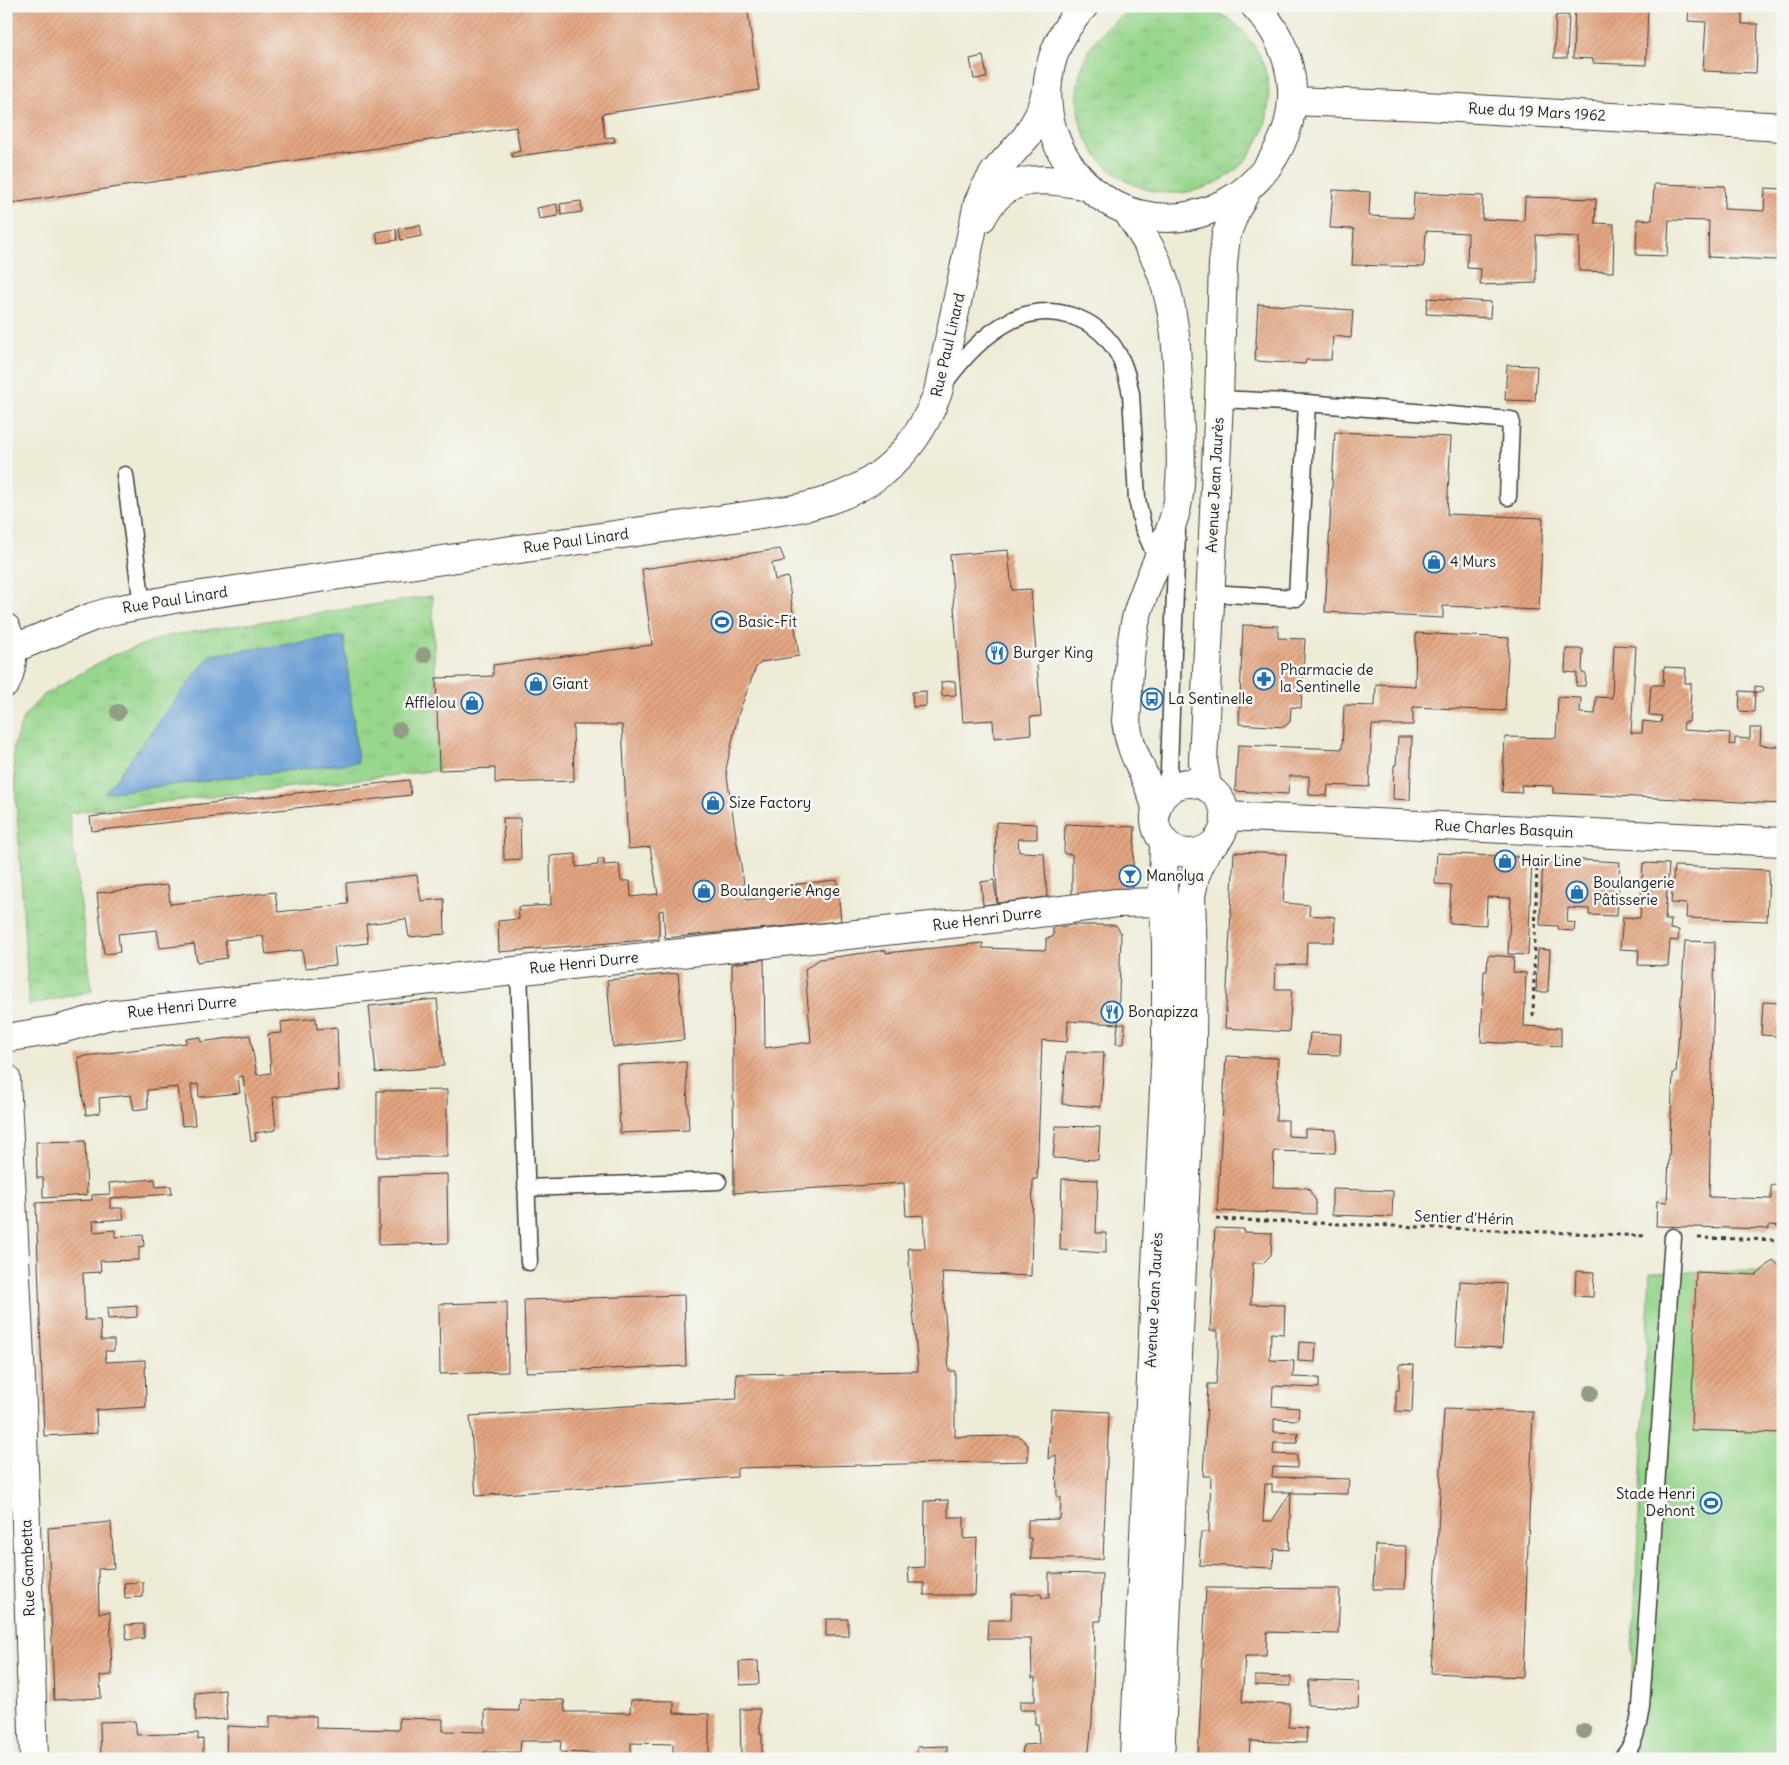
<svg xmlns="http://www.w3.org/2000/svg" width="1789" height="1765" viewBox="0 0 1789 1765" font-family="Delius,sans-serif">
  <defs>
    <pattern id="grass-tufts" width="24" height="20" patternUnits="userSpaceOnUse" patternTransform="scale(1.25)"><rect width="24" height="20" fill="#97d68c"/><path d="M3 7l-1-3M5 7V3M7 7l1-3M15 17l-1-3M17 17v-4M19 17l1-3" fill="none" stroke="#82b778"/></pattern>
    <pattern id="building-hatch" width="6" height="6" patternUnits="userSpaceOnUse" patternTransform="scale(1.25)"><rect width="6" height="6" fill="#e4a682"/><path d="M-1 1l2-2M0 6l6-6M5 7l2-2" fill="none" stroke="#c38e70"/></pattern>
  </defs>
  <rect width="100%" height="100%" fill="#f6f6f2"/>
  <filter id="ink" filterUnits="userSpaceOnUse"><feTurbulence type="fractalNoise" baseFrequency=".02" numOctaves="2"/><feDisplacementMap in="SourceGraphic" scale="10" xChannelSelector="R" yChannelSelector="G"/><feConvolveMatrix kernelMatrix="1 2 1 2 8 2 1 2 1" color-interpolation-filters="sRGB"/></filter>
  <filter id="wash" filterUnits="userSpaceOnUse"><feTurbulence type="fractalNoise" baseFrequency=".0096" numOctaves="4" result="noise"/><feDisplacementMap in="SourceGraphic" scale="20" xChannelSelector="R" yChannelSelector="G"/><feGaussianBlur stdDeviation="1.12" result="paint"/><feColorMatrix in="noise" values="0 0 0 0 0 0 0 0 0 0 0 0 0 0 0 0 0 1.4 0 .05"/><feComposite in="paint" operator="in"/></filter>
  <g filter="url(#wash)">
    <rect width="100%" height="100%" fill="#eeebd7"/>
    <path fill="url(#grass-tufts)" stroke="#5a7954" d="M1077 97a96 96 0 1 1 192 0a96 96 0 1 1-192 0Z
      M432 596 439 770 69 813 92 991 29 1005 13 748 24 716 44 695 109 657 167 636Z"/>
    <path fill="#97d68c" stroke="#5a7954" d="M1783 1271V1759H1604L1629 1735 1650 1272Z"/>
    <path fill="#679dd4" stroke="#425c78" d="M344 636 358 762 105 793 210 655Z"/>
    <g id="blocks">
      <path fill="url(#building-hatch)" d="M6 6H747L759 90 602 114 605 138 614 137 615 142 512 157V153L520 151 516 127 6 204Z
        M1575 6H1648L1646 65 1593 63V59L1573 58Z
        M1689 6H1742V24H1758L1756 73 1703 71 1706 22 1688 21Z
        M1556 15H1569L1567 58H1554Z
        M983 56 987 78 974 79 970 59Z
        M1654 184 1725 186 1724 209 1764 211 1765 188 1783 189V242H1778L1776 260 1708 257 1709 221 1669 220 1667 256 1636 255 1637 219 1652 220Z
        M1333 190 1370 192 1369 216 1413 218 1414 193 1483 196 1482 219 1524 221 1525 197 1596 199 1595 223 1614 224 1613 272 1579 271V237L1536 235V283L1480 285 1481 269 1467 268 1468 233 1426 231 1424 267 1352 265 1354 229 1330 228Z
        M581 201 582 212 561 215 560 204Z
        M557 204 558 216 539 219 537 208Z
        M420 225 422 236 401 240 399 229Z
        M396 229 397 240 378 243 376 232Z
        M1428 298 1491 302 1490 318 1426 314Z
        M1258 304 1353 310 1351 338 1333 336 1331 360H1306L1305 364 1255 361Z
        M1507 365 1537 366 1535 401 1505 400Z
        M1335 432 1451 437 1447 514 1543 518 1539 610 1443 606V618L1325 612Z
        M780 549 785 561 772 563 775 580 788 577 799 656 762 662 756 667 738 715 726 769 737 843 747 900 790 894V885L837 880 841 921 665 938 663 910 659 911V939L499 952 498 921 519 919 518 907 551 905 550 856 576 854V867L598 865V859H604V865L619 864 621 881H630L631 897 658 894 650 847 628 849 622 725H573L574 781 495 783V768L439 770 436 678 493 676V665L652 645 642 569Z
        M1008 550 1012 590 1031 589 1041 716 1030 717 1031 734 994 738 993 720 963 722 950 555Z
        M1243 625 1278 626V638L1305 639 1301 708 1291 707 1290 722 1284 727 1239 724Z
        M1416 633 1509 638 1505 711 1413 707V725H1372L1369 787 1328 785 1327 796 1309 795V776H1289L1288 794 1235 791 1238 745 1342 749 1344 705 1375 706 1376 684 1415 686Z
        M1614 645 1636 646 1631 733H1642L1643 721 1661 723 1662 716 1649 715 1651 685H1663L1664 667 1686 668 1685 683H1691V692L1689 722H1684L1683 730 1730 733 1729 744 1735 745V738L1750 739V728H1761L1760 745 1783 747V804L1553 793V786L1521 785 1522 793 1502 792 1505 737 1556 738 1558 697 1581 698 1580 713 1595 714 1596 697 1612 698Z
        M1566 649H1583L1582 673 1586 674 1585 686H1576L1577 673 1565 672Z
        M955 681 956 695 942 696 941 682Z
        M1755 686 1763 687 1762 692H1755L1754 712 1739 711 1740 691 1755 692Z
        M926 691V706L913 707 912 692Z
        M1398 737H1412L1410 800 1393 799 1394 765H1396Z
        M409 780 411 795 92 831 90 817Z
        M503 818H520L521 859 504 860Z
        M996 822 1037 824V839H1018L1019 852 1044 853 1047 897 998 903 995 859Z
        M1065 824 1135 827 1132 888 1072 895V854H1064Z
        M1234 852 1286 854 1283 903 1310 905 1309 915 1335 917 1334 942H1307L1306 964 1276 965 1275 989H1292L1289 1032 1225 1028Z
        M1437 853 1532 858 1528 955 1508 954 1511 898 1487 897 1486 925 1449 923 1451 885 1435 884Z
        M1543 858 1620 862 1617 916 1589 915V909L1568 908 1567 922 1575 923 1574 931 1559 930 1558 926 1540 925Z
        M1643 863 1669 864 1665 920H1671L1670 929 1679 930 1678 941 1670 940 1668 966 1638 965 1639 950 1620 949 1623 917 1640 918Z
        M1674 866 1769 870 1767 921 1686 918 1687 904 1671 903Z
        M417 875 421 901 444 899 445 934 409 937 406 919 366 924 368 943 334 947 336 965 305 968 302 950 266 954 263 936 225 940 227 958 197 962 194 944 160 948 157 930 118 934 120 952 104 954 97 893 168 885 170 904 275 892 278 912 348 904 346 883Z
        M994 880 997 903 983 905 981 882Z
        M1072 925H1116L1121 933 1118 1024 1068 1021 1067 1042 1042 1040 1037 1179H1033L1031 1276 942 1272 949 1371H955V1437L1019 1436 1028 1445V1461L737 1468V1477L476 1496 470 1416 737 1399 736 1374 918 1371 908 1248H925L923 1215 906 1216 904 1183 734 1193 732 964 764 959 765 1048 811 1042 805 969 820 959 886 950V953L983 943 982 948 1046 950V938L1053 937V928Z
        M1685 941 1715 942 1709 1197 1771 1199V1185L1783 1186V1226L1769 1225V1229L1656 1226 1657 1201 1667 1202 1673 1073H1676Z
        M1538 949 1550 950 1548 992H1536Z
        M1488 955 1514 957 1513 972 1526 973 1524 1026 1561 1028V1046L1481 1042 1484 971H1487Z
        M678 973 684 1040 613 1047 607 980Z
        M437 999 444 1066 376 1073 369 1006Z
        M1763 1002 1780 1003 1778 1036 1761 1035Z
        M316 1018 317 1029 337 1027 339 1090 273 1097 276 1130 255 1133 256 1140 251 1142 243 1076 238 1077 240 1093 199 1097 198 1084 191 1085 195 1125 182 1126 178 1087 147 1090 148 1108 134 1110 131 1095 99 1098 100 1113 86 1115 84 1101H83L78 1057 186 1043V1039L200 1037 201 1042 250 1035 257 1075 271 1073 268 1034 282 1033 281 1022Z
        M1118 1024H1125L1124 1044H1116Z
        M1310 1033 1341 1034 1340 1055 1308 1054Z
        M1066 1052H1104L1101 1107 1062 1104Z
        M1226 1056 1278 1058 1276 1120H1288V1136L1305 1137V1129L1336 1130 1335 1153 1274 1151 1273 1187 1308 1188 1316 1201V1214L1217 1211Z
        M686 1062 689 1130 620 1133 617 1065Z
        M447 1090V1157H377V1091Z
        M1056 1126 1100 1127 1098 1160 1053 1158Z
        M85 1141 87 1195 43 1198V1178H37L36 1142Z
        M447 1174 448 1243 379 1245V1176Z
        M155 1179 156 1187 171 1186 172 1194 110 1198V1208H122L124 1219 93 1221 94 1232 115 1230V1237L143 1235 144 1246 139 1247V1260L100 1261 101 1272 83 1273 85 1320H100L101 1340H114V1351H105L106 1362 145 1360 146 1407 96 1410 97 1433 44 1436 36 1203 92 1200V1195L110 1194 109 1183Z
        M1062 1179 1098 1180 1096 1233H1106V1253L1060 1250Z
        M1332 1189 1393 1191 1392 1217 1332 1215Z
        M1215 1228 1244 1229V1232L1272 1233 1271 1255 1263 1263H1253L1251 1304 1285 1305 1284 1334 1271 1333 1270 1360 1294 1361 1293 1377 1319 1378V1388L1273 1386 1272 1406 1299 1408 1298 1420 1274 1419V1432L1298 1433 1297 1443H1274L1273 1454 1297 1455V1468L1273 1467 1272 1477 1349 1479 1348 1494 1295 1493 1291 1492H1272V1484H1265L1263 1521H1272L1291 1492 1289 1550 1274 1549 1273 1568 1199 1565 1201 1532H1209L1211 1476H1203L1208 1384H1216L1218 1359V1331H1210Z
        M1773 1260 1783 1269V1433L1691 1430 1696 1272 1757 1275Z
        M1576 1271 1594 1272 1593 1297 1575 1296Z
        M1460 1281 1506 1284 1502 1348 1456 1346Z
        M684 1295 686 1366 526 1372 524 1300Z
        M507 1302 508 1372 440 1374 439 1304Z
        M137 1306V1317L108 1319 107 1308Z
        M1299 1342 1316 1343 1315 1362 1298 1361Z
        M1400 1364 1414 1365 1412 1412 1396 1411V1390H1399Z
        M1051 1409 1109 1412 1103 1559H1031V1538H1028V1520L1060 1519 1061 1497H1057L1056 1455 1048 1459Z
        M1444 1409 1533 1412 1523 1677 1431 1673Z
        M948 1500V1517H964V1539L977 1538 975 1595H924V1583H909L908 1568 924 1567 925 1501Z
        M111 1522 114 1568 98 1569 99 1613 110 1612 112 1675 100 1676 101 1698 54 1700 48 1528Z
        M1375 1545 1406 1546 1405 1589H1373Z
        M1049 1573 1102 1574 1101 1621H1095L1092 1722 1088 1759H1022L1023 1745 1039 1744 1038 1724H1035V1710H1020V1701H1035V1677L1032 1678 1031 1639H987L988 1620H1011L1012 1594H1041L1042 1598H1049Z
        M143 1582V1597L125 1598 124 1583Z
        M1206 1588 1340 1589 1338 1634 1267 1632 1266 1656H1245L1242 1702 1290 1704 1288 1727 1307 1728 1306 1743 1250 1741 1249 1759H1198Z
        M826 1619H848V1636H826Z
        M144 1624V1638L127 1640 125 1625Z
        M758 1661 759 1684 740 1685 739 1662Z
        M1255 1676 1291 1677V1686L1255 1685Z
        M1309 1680 1359 1682 1358 1708 1308 1705Z
        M225 1690 227 1719 196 1721 195 1693Z
        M520 1699 564 1700 565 1712H597L630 1713 631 1700 674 1701V1713L709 1714V1756L673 1755V1744L631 1743V1755L560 1752 561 1741H521L520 1752H484V1759H226L227 1726 270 1728V1716H316V1728L357 1729 399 1730V1718L443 1719V1731L485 1732V1710L519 1711Z
        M740 1709H760V1734H762V1759H741Z
        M135 1721 137 1735 198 1733V1740L203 1739V1756L198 1757V1759H101L100 1722Z
        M947 1746V1759H917V1747Z"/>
    </g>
  </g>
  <g filter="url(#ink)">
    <use href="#blocks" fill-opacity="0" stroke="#3c3b38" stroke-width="1"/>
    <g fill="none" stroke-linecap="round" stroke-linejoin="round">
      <g stroke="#3c3b38" stroke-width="19">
        <path id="lane" d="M945 382C963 358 984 334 1012 320 1051 302 1097 316 1118 354 1125 366 1128 380 1131 394L1137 499 1143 527 1157 559
          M1219 399 1307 403 1511 420 1508 497
          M125 475 142 605
          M1209 593 1297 598 1307 403
          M1164 794 1169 771 1177 531
          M519 970 529 1262
          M526 1188 718 1181
          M1621 1759C1635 1746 1638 1725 1641 1707L1673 1237"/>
      </g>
      <g stroke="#3c3b38" stroke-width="30">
        <path id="street" d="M1292 101 1425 106 1783 127
          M982 218C1005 172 1044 177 1087 186
          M6 628C15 647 14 664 6 683
          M12 649 92 617 115 610 174 599 794 509C865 496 913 461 938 392L978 203 984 190 994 173 1027 136 1039 115 1046 92
          M1226 816 1783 842
          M6 1038 61 1029 110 1015 135 1012 959 923 1117 903 1164 902
          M6 1078 21 1378 34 1759"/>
      </g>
      <g stroke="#3c3b38" stroke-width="30">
        <path id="secondary" d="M1084 6C985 112 1104 268 1227 202 1259 185 1280 155 1289 121 1299 79 1284 36 1255 6
          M1126 210C1137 226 1149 243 1157 262 1177 308 1177 358 1179 407 1180 438 1183 470 1178 501 1171 539 1147 577 1137 615 1128 649 1129 686 1126 721 1130 756 1148 776 1156 808
          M1155 818a35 35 0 1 1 70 0a35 35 0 1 1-70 0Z
          M1207 786 1203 762 1219 399 1223 264 1226 235 1236 210 1248 188
          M1134 1759 1166 1044V943L1163 895 1164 842
          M1160 1759 1192 1041 1193 963 1191 896 1195 876 1207 849"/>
      </g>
      <path stroke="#3c3b38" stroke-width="3" stroke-dasharray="4 4" stroke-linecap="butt" d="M1533 1016 1537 861
        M1216 1219 1647 1236
        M1698 1238 1783 1240"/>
      <use href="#lane" stroke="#fff" stroke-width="16"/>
      <use href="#street" stroke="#fff" stroke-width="28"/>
      <use href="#secondary" stroke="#fff" stroke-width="28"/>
    </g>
    <g fill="#929d86">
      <circle cx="424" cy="655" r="8"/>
      <circle cx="118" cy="712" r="8"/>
      <circle cx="399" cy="730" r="8"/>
      <circle cx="1591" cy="1393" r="8"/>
      <circle cx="1584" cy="1731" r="8"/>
    </g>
  </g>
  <defs>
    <g id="shop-ring" transform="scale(1.125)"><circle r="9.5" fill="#f6f6f2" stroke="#1f6fb2" stroke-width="1.5"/><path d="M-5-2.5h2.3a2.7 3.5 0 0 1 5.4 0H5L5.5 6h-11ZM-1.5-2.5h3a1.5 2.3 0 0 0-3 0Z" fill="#1f6fb2"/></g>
    <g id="stadium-ring" transform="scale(1.125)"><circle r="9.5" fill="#f6f6f2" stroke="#1f6fb2" stroke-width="1.5"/><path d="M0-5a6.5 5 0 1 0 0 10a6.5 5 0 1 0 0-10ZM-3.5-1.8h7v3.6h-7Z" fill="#1f6fb2"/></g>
    <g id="restaurant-ring" transform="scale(1.125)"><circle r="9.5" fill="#f6f6f2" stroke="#1f6fb2" stroke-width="1.5"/><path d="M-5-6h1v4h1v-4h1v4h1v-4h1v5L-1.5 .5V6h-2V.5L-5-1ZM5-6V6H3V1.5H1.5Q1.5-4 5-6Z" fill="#1f6fb2"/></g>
    <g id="pharmacy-ring" transform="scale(1.125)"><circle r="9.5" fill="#f6f6f2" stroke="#1f6fb2" stroke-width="1.5"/><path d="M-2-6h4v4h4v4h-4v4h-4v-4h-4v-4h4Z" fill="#1f6fb2"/></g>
    <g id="bus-ring" transform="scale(1.125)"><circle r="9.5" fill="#f6f6f2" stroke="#1f6fb2" stroke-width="1.5"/><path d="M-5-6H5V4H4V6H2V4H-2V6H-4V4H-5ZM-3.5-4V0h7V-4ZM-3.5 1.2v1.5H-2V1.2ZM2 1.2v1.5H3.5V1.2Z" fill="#1f6fb2"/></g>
    <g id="bar-ring" transform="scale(1.125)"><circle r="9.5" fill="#f6f6f2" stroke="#1f6fb2" stroke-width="1.5"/><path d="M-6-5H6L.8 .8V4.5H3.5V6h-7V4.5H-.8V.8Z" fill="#1f6fb2"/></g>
  </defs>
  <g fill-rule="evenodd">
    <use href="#shop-ring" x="1434" y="562"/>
    <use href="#stadium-ring" x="722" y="622"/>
    <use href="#restaurant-ring" x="997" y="653"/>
    <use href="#pharmacy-ring" x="1264" y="679"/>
    <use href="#shop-ring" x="536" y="684"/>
    <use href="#bus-ring" x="1152" y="699"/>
    <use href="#shop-ring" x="472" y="703"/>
    <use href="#shop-ring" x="713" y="803"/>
    <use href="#shop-ring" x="1505" y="861"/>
    <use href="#bar-ring" x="1130" y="876"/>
    <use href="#shop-ring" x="704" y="891"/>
    <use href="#shop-ring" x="1577" y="892"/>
    <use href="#restaurant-ring" x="1112" y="1012"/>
    <use href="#stadium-ring" x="1711" y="1503"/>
  </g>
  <g text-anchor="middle" stroke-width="5" stroke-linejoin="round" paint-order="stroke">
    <g font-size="15" fill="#1c1c1c" stroke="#f6f6f2">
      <text transform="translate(1537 112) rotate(3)" y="5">Rue du 19 Mars 1962</text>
      <text transform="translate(948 345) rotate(-77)" y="5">Rue Paul Linard</text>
      <text transform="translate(1215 485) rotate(-87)" y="5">Avenue Jean Jaurès</text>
      <text transform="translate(576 541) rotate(-8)" y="5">Rue Paul Linard</text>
      <text transform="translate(175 600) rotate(-9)" y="5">Rue Paul Linard</text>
      <text transform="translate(1504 829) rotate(3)" y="5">Rue Charles Basquin</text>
      <text transform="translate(987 919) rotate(-7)" y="5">Rue Henri Durre</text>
      <text transform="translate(584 963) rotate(-6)" y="5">Rue Henri Durre</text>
      <text transform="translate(182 1007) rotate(-6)" y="5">Rue Henri Durre</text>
      <text transform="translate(1464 1218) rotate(2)" y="5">Sentier d'Hérin</text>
      <text transform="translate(1154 1300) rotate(-87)" y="5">Avenue Jean Jaurès</text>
      <text transform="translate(28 1568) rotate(-92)" y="5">Rue Gambetta</text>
    </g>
    <g font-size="15" fill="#1c1c1c" stroke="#f6f6f2" text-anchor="start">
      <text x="1450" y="567">4 Murs</text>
      <text x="738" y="627">Basic-Fit</text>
      <text x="1013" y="658">Burger King</text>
      <text x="1280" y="675">Pharmacie de<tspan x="1280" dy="17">la Sentinelle</tspan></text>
      <text x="552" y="689">Giant</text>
      <text x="1168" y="704">La Sentinelle</text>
      <text x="456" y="708" text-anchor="end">Afflelou</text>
      <text x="729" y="808">Size Factory</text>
      <text x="1521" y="866">Hair Line</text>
      <text x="1146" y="881">Manolya</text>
      <text x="1593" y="888">Boulangerie<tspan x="1593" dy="17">Pâtisserie</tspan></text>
      <text x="720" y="896">Boulangerie Ange</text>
      <text x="1128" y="1017">Bonapizza</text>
      <text x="1695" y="1499" text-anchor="end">Stade Henri<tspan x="1695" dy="17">Dehont</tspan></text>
    </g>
  </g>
  <rect width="1789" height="1765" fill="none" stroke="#f6f6f2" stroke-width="25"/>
</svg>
